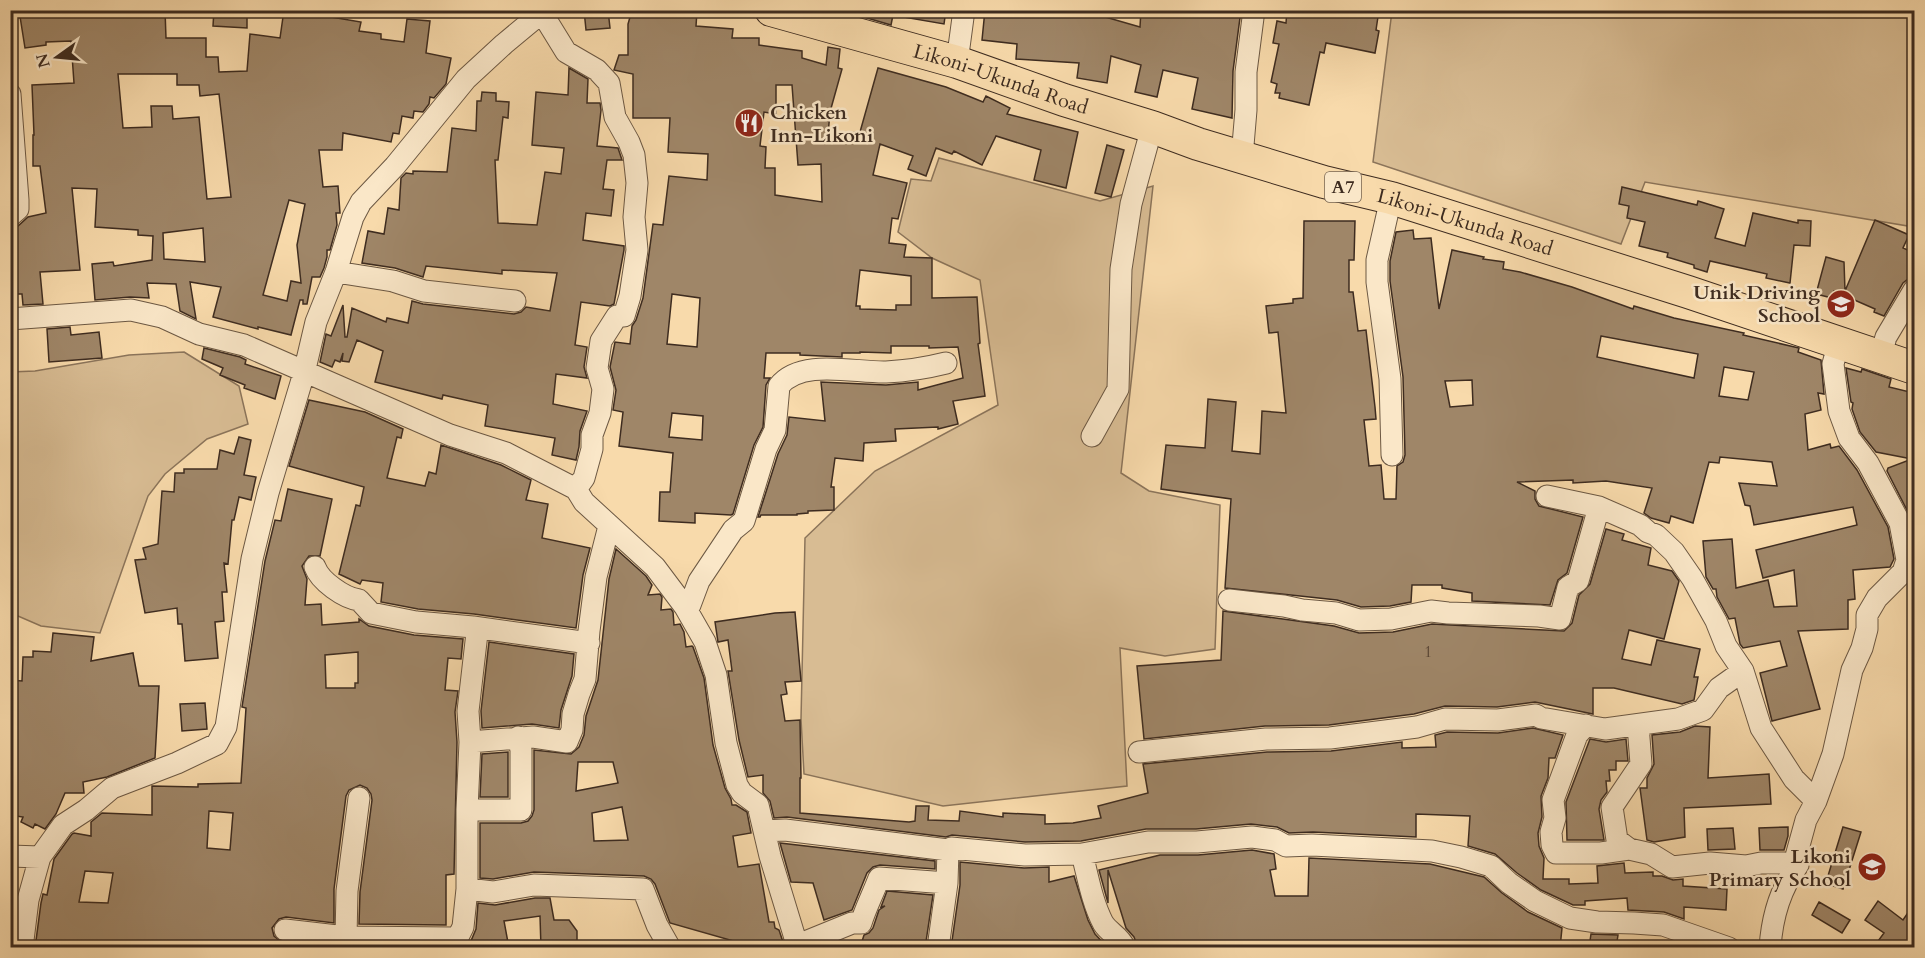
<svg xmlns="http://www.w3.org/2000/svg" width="1925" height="958" viewBox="0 0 1925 958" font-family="Cardo,serif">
  <rect width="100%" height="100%" fill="#f8daab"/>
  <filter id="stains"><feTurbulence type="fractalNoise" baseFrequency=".00333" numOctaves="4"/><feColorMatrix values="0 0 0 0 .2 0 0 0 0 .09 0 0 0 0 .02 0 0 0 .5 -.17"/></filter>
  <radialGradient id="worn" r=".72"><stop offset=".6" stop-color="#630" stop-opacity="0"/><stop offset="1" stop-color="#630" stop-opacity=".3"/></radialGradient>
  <path fill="#d8bc93" stroke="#8b745a" stroke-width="1.5" d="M1392 11H1914V227L1645 182 1621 244 1373 162Z
    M939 158 1100 201 1153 186 1121 473 1149 491 1220 505 1215 649 1165 656 1120 648 1127 786 943 806 804 774 801 719 805 538 875 471 998 405 980 280 932 258 898 232 911 179 931 181Z
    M184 352 239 386 248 424 207 439 165 474 148 496 100 633 41 626 11 613 10 372 35 371 129 355Z"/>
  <path fill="#9f8668" stroke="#3e2c20" stroke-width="1.5" fill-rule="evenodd" d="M19 10H165L166 38H206V57H218L219 72 247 71 250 34 280 38 284 10H308V13L361 22 359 31 381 34V39L404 42 407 19 430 21 426 53 451 58 446 84 434 98 430 97 429 104 423 112 414 111 413 118 402 116 399 134 393 133 391 142 343 133 342 150H319L323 187 338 186 340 213H336L337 225 330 250H327V257L324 268 320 277H312L307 304H303V300H300L291 335 258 327V329L213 317 221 287 190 282 196 319 180 311 176 284 147 283 149 298 130 297 95 300 92 264 113 262 114 266 152 260 153 236 138 235V230L95 227 97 189 72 188 80 270 40 272 43 304 23 305 22 294H10V275H15L10 253V228L18 226 28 217 46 213 40 166H33V135H34L32 85 74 83 71 41 46 42V45L25 48ZM118 74H177V85H199L200 96 219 94 231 197 207 199 199 117 173 119 172 106H151L152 127 123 128ZM289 200 305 204 297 245 301 283 291 281 287 301 263 295ZM203 228 205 262 164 259 163 233Z
    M214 10H247V28L213 26Z
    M584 10H608L610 28 586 30Z
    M632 10 697 11 696 26 733 29 732 38H759V45L802 51V58L826 65 828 47 840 49 838 68 842 69 830 112 828 135 860 132 878 68 946 87 983 102 986 96 1010 108 1007 114 1078 132 1066 188 1034 180 1041 150 996 136 982 165 954 151 952 154 936 148 926 176 908 169 913 156 880 144 873 175 907 183 898 219 892 218 889 243 906 245 904 257 932 258V298L977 297 980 343 978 344 985 396 953 401 958 424 938 429V427L895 429 896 441 864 443 863 461 835 458 831 487H834V510L808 511V513L797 514V515H761L760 517H758L778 454 787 435 789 417 825 421 821 382 886 385 918 382V390L963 378 958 347 929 348V346H891V353L860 352V353H842V357L800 355V353H766L764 378H770L766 385 763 427 754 445 733 514 731 515 695 513V523L659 521 660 492H670L673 453 619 446 623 412 613 410 616 390 610 367 615 342 630 344 632 326 636 320 643 298 653 224 663 225 669 176 707 180 708 154 668 152 670 118H633V74L614 70 619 55H628V24ZM776 85H792L798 165 821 164 822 202 775 195V168H765L766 147 760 146 764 112 776 114ZM860 270 911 276V305H896V310L860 309V306H856ZM672 294 700 298 697 347 667 344ZM672 413 703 416 702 440 669 437Z
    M851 10H894L891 25 850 13Z
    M904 10H946L944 24 903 17Z
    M985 10H1081L1140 27 1141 10H1241L1233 71 1232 118 1192 109 1198 78 1163 70 1157 97 1135 92 1141 65 1111 56 1107 83 1077 78 1079 63 1016 59 1017 44 982 40Z
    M1287 10H1379L1376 30 1379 31 1375 53 1326 43 1324 53 1320 52 1309 105 1279 98 1280 93H1275L1277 84 1271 82 1279 44 1273 43 1277 21 1286 23Z
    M569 68 588 79 587 103H600L601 110 597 146 618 148 622 160H607L603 189 614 190 611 216 586 213 583 240 624 246V250L614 304 610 306 581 302 575 345 587 347 584 367 587 378 556 374 553 404 587 411 580 431 579 447 576 460 552 455 555 438 485 426 488 405 443 395 442 399 375 382 383 351 357 340 349 362 342 361 343 353 340 362 335 360 332 367 320 362 326 334 331 336 343 305 345 337H347L352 308 386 322 387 318 408 323 412 301 423 304 514 314 521 312 526 307 550 311 557 273 502 270V274L426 266 423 277 395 268 362 263 368 231 384 234 388 208 399 210 401 178 406 173 413 174V171L447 172 452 128 476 131 477 101H481L482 92 496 93V101L509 102 508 118 503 117 498 160H495L498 223 537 225 545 172 561 174 564 148 532 145 536 92 568 95Z
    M1107 145 1124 150 1111 197 1095 193Z
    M1622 187 1697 205 1698 201 1724 209 1715 238 1745 246 1753 213 1798 223V220L1811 221 1810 246 1794 245 1790 283 1766 278 1767 274 1710 261 1707 272 1694 268V265L1667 257 1668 253 1639 246 1645 222 1627 218 1629 206 1619 204Z
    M1875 220 1909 235 1903 248 1914 253V277L1908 279 1903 283 1884 316 1874 312 1875 309 1834 291 1832 298 1816 294 1826 257 1844 262 1845 291Z
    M1304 221H1355L1354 260H1349V292H1353L1358 331 1366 330 1375 407 1376 419 1364 420 1369 466 1381 465 1384 499H1396L1397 466 1403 462 1405 455 1403 377 1390 281V261L1396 232 1413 230 1414 239 1431 238 1439 309 1452 250 1484 257 1483 259 1504 262 1503 269 1520 272 1572 287 1633 309 1634 306 1674 318 1744 333 1743 335 1799 348 1798 352 1821 360 1824 394 1818 393 1821 410 1805 414 1808 450 1830 444 1831 448 1839 446 1857 470 1888 527 1894 559 1890 567 1853 570 1855 599 1848 600V629L1798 631 1820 709 1772 721 1760 673 1787 666 1780 641 1743 648 1740 644 1735 618 1729 619 1717 597 1716 589H1713L1706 577 1703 541 1732 539 1736 588 1768 580 1774 607 1797 606 1794 570 1763 578 1756 550 1857 525 1853 507 1754 525 1750 506 1745 505 1739 483 1777 486 1772 462 1720 457 1719 463 1709 462 1693 523 1671 516 1669 523 1651 518 1644 513 1652 488 1606 481 1573 483V480L1517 482 1535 491V499L1539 506 1583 517 1567 573 1558 580 1550 605 1472 601V593L1442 588V585H1412L1411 602 1390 606 1361 607 1337 600 1225 588 1231 499 1161 489 1166 445 1205 448 1208 399 1236 402 1232 451 1260 454 1262 411 1286 413 1278 332 1269 333 1266 306 1293 303V299L1303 298ZM1601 336 1698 354 1694 378 1597 357ZM1724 367 1754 372 1748 400 1719 396ZM1472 380 1473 405 1450 407 1445 381Z
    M70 327 71 335 99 332 102 358 49 362 47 329Z
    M204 348 240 357 246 360 245 364 281 376 275 399 244 388 245 385 220 375 223 368 202 359Z
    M1846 368 1861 372 1862 369 1891 379 1889 387 1914 393V519L1911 518 1887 471 1888 468 1912 459 1876 452 1860 432 1852 409 1853 403 1851 402Z
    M309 400 365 412 403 429 401 438 397 437 387 478 425 486 429 472 436 474 441 445 501 465 531 480 526 500 548 504 542 538 590 548 583 575 576 628 474 614 418 609 381 602 383 583 362 580 360 584 339 574 356 505 360 506 364 487 289 466Z
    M239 437 251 440 244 475 256 477 251 500 239 497 234 520H232L228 564 224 563 227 592H222L224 621 215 622 218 658 185 661 182 624H178L177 608 145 613 135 560 146 559 143 548 158 544 162 491 174 492 175 473H184V469H217L220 450 234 454Z
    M288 489 332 499 320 556H309L302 566 307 579 305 605 321 604 322 625 359 622V619L369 626 414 635 463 639 461 659 448 658 445 690 458 691 455 712 457 742 454 874 446 875V925L359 924 360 892 372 800 371 794 367 788 360 785 349 790 346 796 334 889V923L286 917 279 919 272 928 274 936 283 943 326 948H229L180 943V948H35L41 903 43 894 47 895 54 859 72 834 74 833 91 836V822L102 813 152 815V786L198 787V784L241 783 246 708 242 707 265 561 275 520 281 521ZM358 652V683H355V688H326L325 655ZM209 811 233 813 230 850 207 848ZM85 871 113 873 108 903 79 902Z
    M1606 529 1624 534 1622 540 1651 548 1648 565 1672 571 1679 581 1664 639 1629 630 1622 659 1651 665 1657 640 1700 649 1694 677H1698L1694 700 1682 704 1614 688H1593V714L1535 702 1497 707 1445 706 1414 714 1329 725 1265 726 1144 739 1137 666 1221 660 1223 611 1334 626 1359 633 1393 632 1432 624 1564 631 1572 623 1579 595 1590 584Z
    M616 549 646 576 652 585 648 595 660 594 662 597 661 610 671 609 673 612 674 625 680 624 684 632 686 647 692 646 693 647 704 678 713 745 725 788 731 799 732 805H736L747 812 751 833 733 836 738 867 759 864 769 922H774L775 928 779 930 785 948H758L670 923 655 884 651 879 644 876 534 872 493 879 480 878V823H521L528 821 532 816 534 810V750L571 754 579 747 584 735 586 716 598 680 609 579ZM578 762H613L618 783 576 791ZM622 807 628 840 594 841 592 813Z
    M795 612 801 681 785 682 787 694 781 695 785 721 800 720 801 778H800V813L909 822 915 821 916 806H929L928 820 959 821 960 811 1003 817V813L1045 815V824L1073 823 1101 818 1098 806 1148 793 1143 764 1267 752 1331 751 1402 742V748L1436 747 1435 735 1447 732 1498 733 1533 728 1563 735 1555 758H1549L1548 778 1541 796 1542 817 1538 833 1539 846 1544 858 1543 879H1569V884L1598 883 1597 866 1624 863 1625 873 1653 872V876H1662L1673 880 1683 879V886L1727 889 1726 910 1684 907V919L1664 912 1628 910 1627 898 1585 901V905H1573L1541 890 1517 873 1495 854 1468 846 1470 816 1416 814V837L1313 832 1289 833 1277 827 1251 824 1196 829H1146L1081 841 1025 842 952 835 946 837 787 817 774 818 770 801 763 793V775L748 777 739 740 728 671H732L728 640 718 642 715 622 775 613Z
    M53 633 94 637 91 661 133 653 139 686H159L155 758 107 777 83 782 84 793H65L56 814 45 829 35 824 33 828 21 822 23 817 10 815V680L22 681 23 657H33V651L51 652Z
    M489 642 574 654 572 676 561 710 559 728 532 724 482 728 481 711Z
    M205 703 207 729 182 731 180 704Z
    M1695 726 1710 727 1708 778 1769 774 1771 804 1684 808 1685 837 1654 842 1647 840 1640 788H1647V778L1654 764 1652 735 1680 732Z
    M1590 739 1606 742 1626 739 1628 761H1616V770H1609L1610 781H1606L1607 792 1601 800 1599 809 1604 840H1567L1566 802Z
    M508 752V797H480L482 754Z
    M1788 827V836L1784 850H1760L1759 828Z
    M1843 827 1861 832 1843 889 1827 884V879Z
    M1733 828 1735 849 1708 850 1707 829Z
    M780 843 935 861V869L880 865 873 867 867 873 852 910 824 920 813 883 791 882Z
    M1252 850 1274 854 1276 869 1270 870 1275 896H1308L1309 858 1430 864 1484 877 1502 893 1528 912 1562 928 1560 948H1138L1134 937 1126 928 1108 870V903L1099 870 1160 855H1198Z
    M960 862 1024 868 1049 867V882L1074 876 1088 920 1095 934 1108 948H951L960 885Z
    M887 891 933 895 925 948H860L864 935 869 933 873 928 879 910 885 906 881 907Z
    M535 898H550L554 920H569L577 931V948H541L540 916 504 921 509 948H468L476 929 478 903 495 905Z
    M1878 901 1903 920 1914 904V948H1873L1884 933 1865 920Z
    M1819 902 1850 920 1842 933 1812 915Z
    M1591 934 1618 935 1616 948H1589Z"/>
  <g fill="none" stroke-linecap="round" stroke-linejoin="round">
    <g stroke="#6c5843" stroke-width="23">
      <path id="minor" d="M542 13 566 52 597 70 609 83 615 117 629 142 634 155 637 183 634 217 637 250 630 296 624 316H617L601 341 597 368 603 389 600 413 592 435V449L584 478 576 489
        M957 62 964 10
        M10 94 18 200V209L10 216
        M1242 157 1246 110V72L1254 10
        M1391 198 1377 260V282L1390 379 1392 455
        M336 272 393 281 424 291 515 301
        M10 319 131 310 162 317 199 334 244 345 450 435 506 453 576 489 584 502 655 567 685 607 705 642 716 675 726 743 737 785 742 793 758 805 770 856 798 948
        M1880 357 1886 337 1914 290
        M1092 436 1118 389 1121 269 1131 204 1152 127
        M1547 496 1599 507 1640 525 1648 532 1656 535 1674 552 1692 578 1716 621 1726 646 1743 671 1761 728 1794 779 1816 801
        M315 567C320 581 344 598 359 600L371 613 416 622 473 627 589 643
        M1229 600 1284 606 1302 610 1336 613 1359 620 1391 619 1431 611 1448 613 1539 616 1560 619 1568 587 1578 581 1599 507
        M685 607 690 605 699 581 733 530 744 521 766 449 775 430 779 386C801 358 855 373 886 372 906 371 926 368 946 363
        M1586 725 1577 735 1553 800 1555 818 1551 832 1552 845 1556 853H1601L1629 849 1651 854 1672 867 1710 863 1746 866 1761 863H1783L1798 865
        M470 742 533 737 567 742 572 730 573 714 579 694 585 679 589 631 596 577 609 526
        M1139 752 1266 739 1330 738 1417 727 1445 719 1498 720 1536 715 1541 718 1605 729 1678 719 1703 710 1719 688 1743 671
        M467 810 470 742 468 711 477 633 473 627
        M764 831 785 830 948 850
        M1629 849 1617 840 1612 807 1641 764 1638 725
        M1082 854C1088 877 1092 902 1103 923 1109 933 1119 935 1125 948
        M10 856 40 857
        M467 889V810H521V750L518 737
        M285 930 346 937 453 938 458 937 463 927 467 889 493 892 534 885 643 889 657 925 670 948
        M346 937 347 891 359 798
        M798 945 852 923H861C866 907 873 894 879 878L947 883
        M22 948 28 900 40 857 63 825 86 810 112 788 177 763 217 744 226 727 252 559 268 493 304 373 316 322 336 272 353 217 361 202 395 166 466 79 504 44 545 10
        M938 948 947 883 948 850 951 848 1025 855 1082 854 1148 842H1197L1252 837 1275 840 1286 846 1312 845 1432 851 1461 857 1491 866 1509 883 1535 901 1570 918 1597 922 1634 923 1663 925 1729 948
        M1770 948C1772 917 1780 889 1798 865L1795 860 1806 820 1816 801 1833 754 1852 670 1862 648 1867 629V615L1877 598 1903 572 1907 560 1900 523 1868 463 1849 438 1839 411 1833 364 1839 342"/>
    </g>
    <g stroke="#3e2c20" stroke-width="34">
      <g id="highway">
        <path id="s1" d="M771 10 957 62 1064 100 1152 127 1198 144 1324 182 1391 198 1688 292 1914 368"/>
      </g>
    </g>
    <use href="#minor" stroke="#fae7c8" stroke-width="21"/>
    <use href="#highway" stroke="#f8daab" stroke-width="32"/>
  </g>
  <defs>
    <g id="restaurant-disc" transform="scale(1.5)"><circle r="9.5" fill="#8f2418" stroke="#fae7c8"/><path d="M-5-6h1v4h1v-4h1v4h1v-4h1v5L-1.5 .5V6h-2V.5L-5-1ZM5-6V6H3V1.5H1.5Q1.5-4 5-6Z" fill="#fff"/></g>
    <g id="school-disc" transform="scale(1.5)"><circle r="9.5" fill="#8f2418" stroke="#fae7c8"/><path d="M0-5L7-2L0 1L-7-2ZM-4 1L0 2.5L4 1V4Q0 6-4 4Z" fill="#fff"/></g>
  </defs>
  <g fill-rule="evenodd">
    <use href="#restaurant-disc" x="749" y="123"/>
    <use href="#school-disc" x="1841" y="304"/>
    <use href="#school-disc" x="1872" y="867"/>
  </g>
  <g text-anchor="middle" stroke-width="5" stroke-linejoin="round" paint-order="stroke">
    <g font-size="16" fill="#564232">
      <text x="1428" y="657">1</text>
    </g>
    <rect fill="#fae7c8" stroke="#766452" stroke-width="1.5" x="1325" y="172" width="36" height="30" rx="4.5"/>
    <g font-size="18" font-weight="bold" fill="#3e2c20">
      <text x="1343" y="193">A7</text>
    </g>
    <g font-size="20" fill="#3e2c20" stroke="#fae7c8">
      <text dy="7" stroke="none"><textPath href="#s1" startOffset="240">Likoni-Ukunda Road</textPath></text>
      <text dy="7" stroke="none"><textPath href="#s1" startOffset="726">Likoni-Ukunda Road</textPath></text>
    </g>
    <g font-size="20" font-weight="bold" fill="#3e2c20" stroke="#fae7c8" text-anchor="end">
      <text x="770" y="119" text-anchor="start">Chicken<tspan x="770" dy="23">Inn-Likoni</tspan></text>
      <text x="1820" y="299">Unik Driving<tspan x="1820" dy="23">School</tspan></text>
      <text x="1851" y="863">Likoni<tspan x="1851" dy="23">Primary School</tspan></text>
    </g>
  </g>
  <rect width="1925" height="958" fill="none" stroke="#f8daab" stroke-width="36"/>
  <rect x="12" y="12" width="1901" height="934" fill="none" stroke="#3e2c20" stroke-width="3"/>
  <rect x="18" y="18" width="1889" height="922" fill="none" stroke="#3e2c20" stroke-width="1.5"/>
  <g transform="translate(57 57) rotate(255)" stroke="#fae7c8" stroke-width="4.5" paint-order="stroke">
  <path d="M0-4.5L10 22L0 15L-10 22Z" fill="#3e2c20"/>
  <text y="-9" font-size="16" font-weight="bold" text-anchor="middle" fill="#3e2c20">N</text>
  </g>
  <rect width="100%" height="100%" filter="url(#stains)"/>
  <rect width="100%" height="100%" fill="url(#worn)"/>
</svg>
